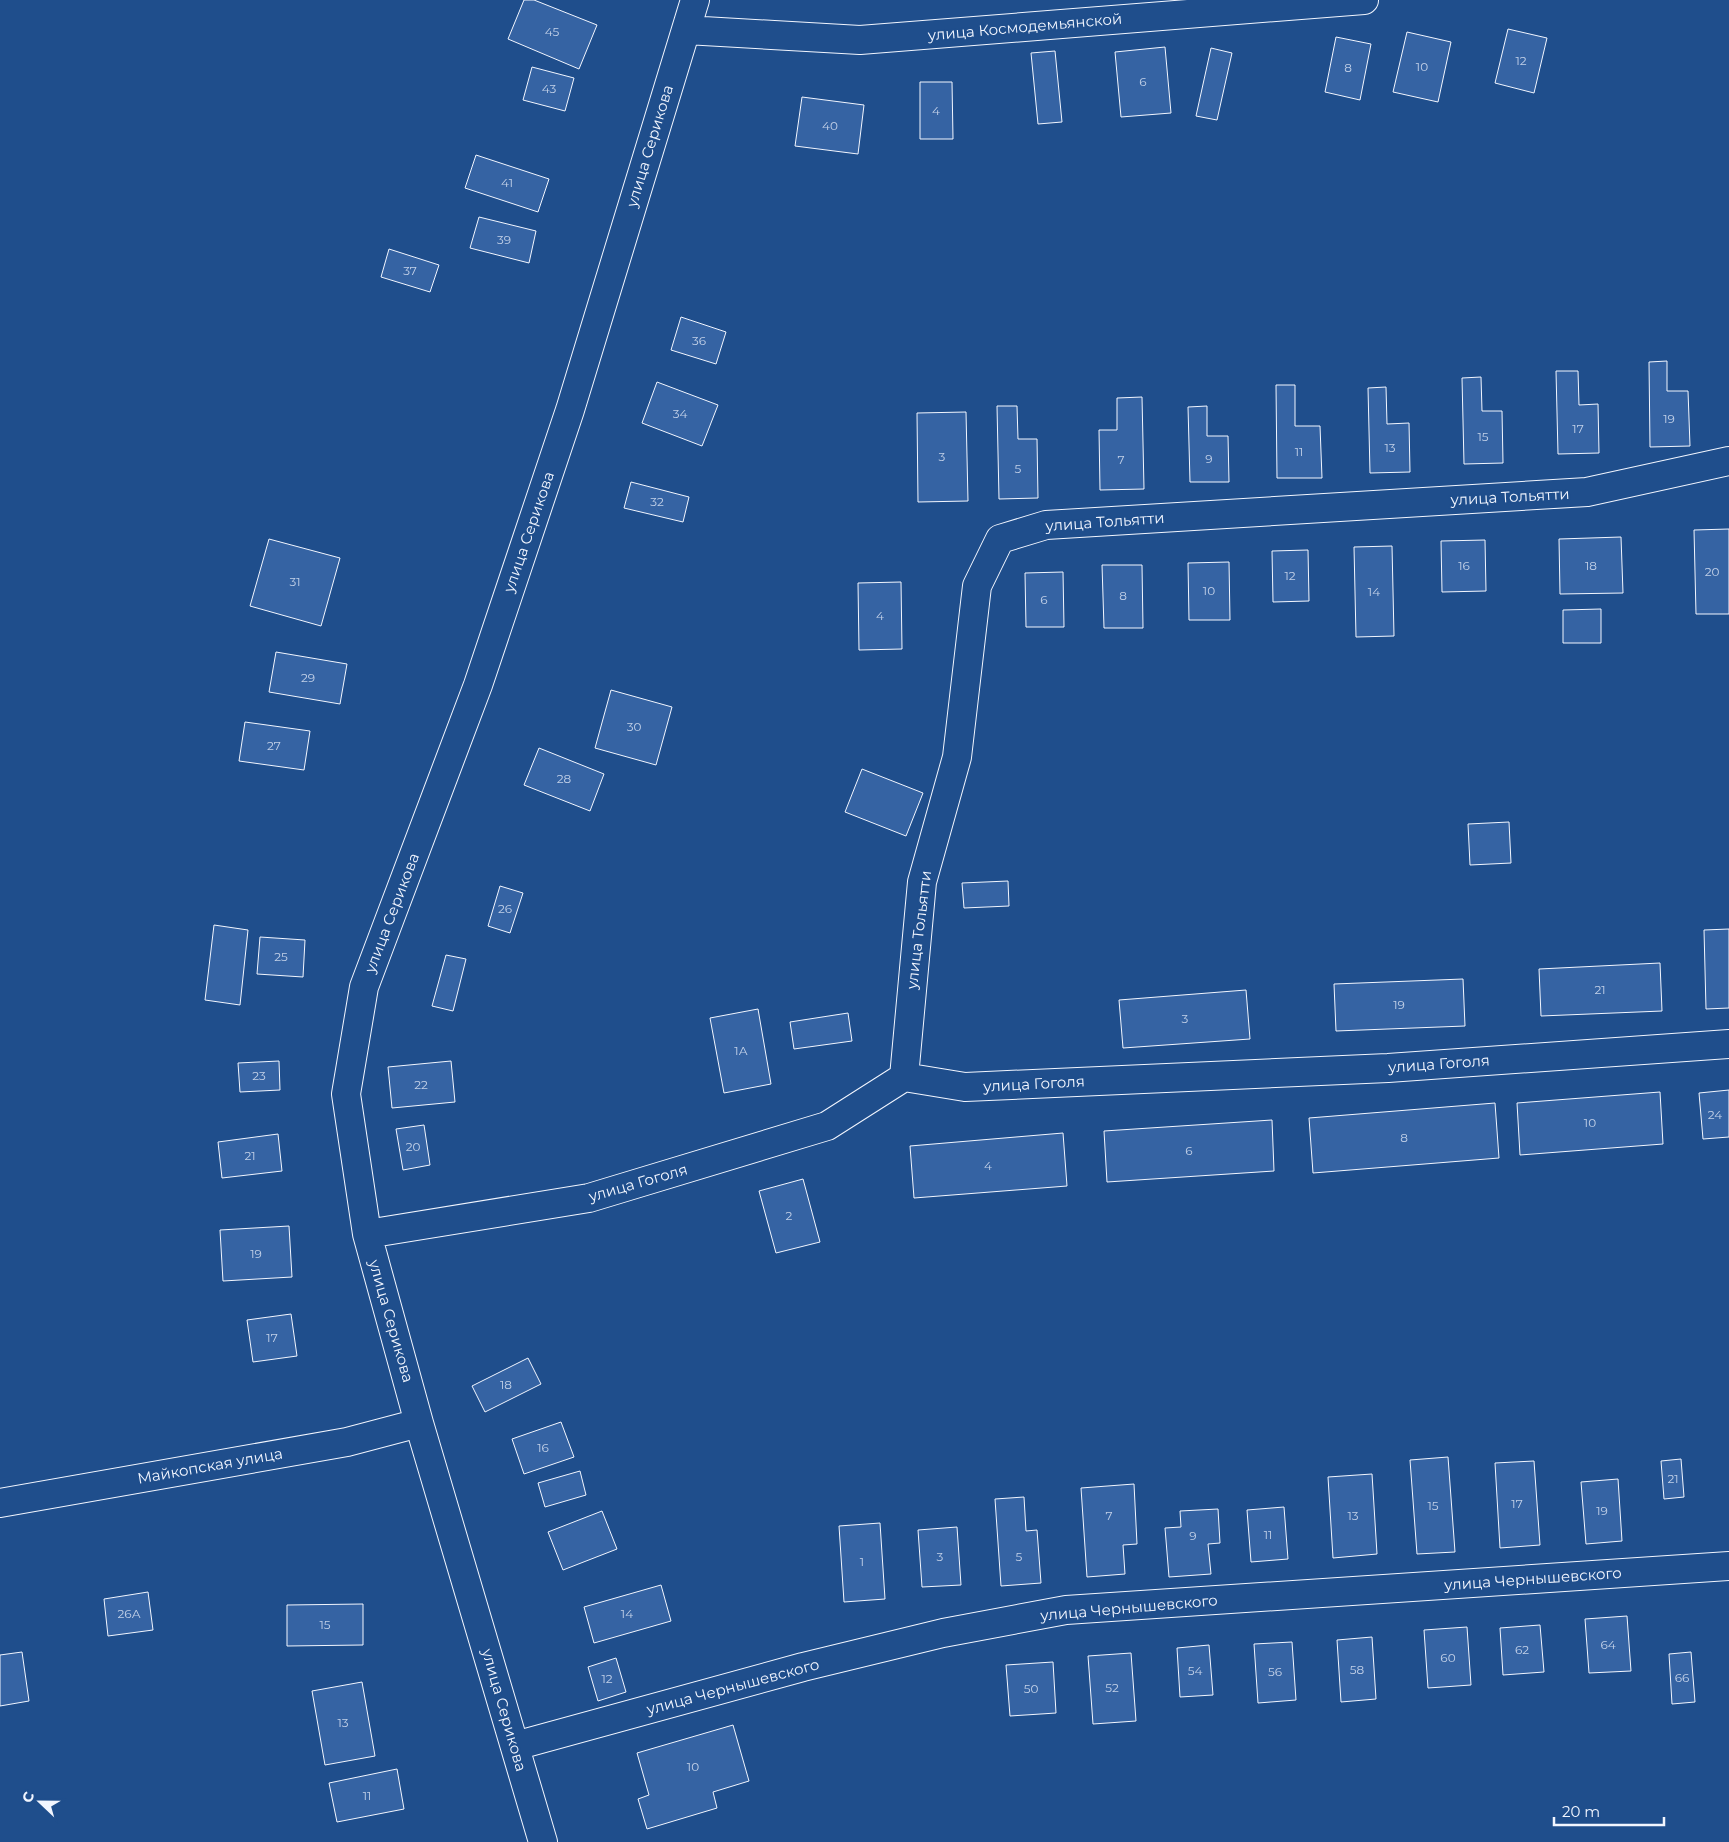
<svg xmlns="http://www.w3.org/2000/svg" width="1729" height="1842" viewBox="0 0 1729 1842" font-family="Montserrat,sans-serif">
  <rect width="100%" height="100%" fill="#1f4e8c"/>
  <path fill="#3563a3" stroke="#f2f6ff" d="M524 0H534L597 25 579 69 508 39Z
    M1508 29 1547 38 1534 93 1495 83Z
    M1407 32 1451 42 1438 102 1393 92Z
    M1336 37 1371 44 1360 100 1325 92Z
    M1165 47 1171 113 1121 117 1115 52Z
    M1211 48 1232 53 1217 120 1196 116Z
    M1055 51 1062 122 1038 124 1031 53Z
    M532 67 574 78 565 111 523 100Z
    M920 82H952L953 139H920Z
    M802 97 864 105 858 154 795 146Z
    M476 155 549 179 538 212 465 188Z
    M479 217 536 231 529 263 470 248Z
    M389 249 439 265 430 292 381 277Z
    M681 317 726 332 716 364 671 350Z
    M1667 361V391H1688L1690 446 1650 447 1649 362Z
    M1556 371H1578L1579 405 1598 404 1599 453 1558 454Z
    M1481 377 1482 411H1502L1503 463 1464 464 1462 378Z
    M657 382 718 405 702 446 642 423Z
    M1276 385H1295V426H1320L1322 478H1277Z
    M1386 387 1387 424 1409 423 1410 472 1370 473 1368 388Z
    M1142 397 1144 489 1100 490 1099 430H1117V398Z
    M997 406H1017L1018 439H1037L1038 498 999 499Z
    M1207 406V436H1228L1229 482H1190L1188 407Z
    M966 412 968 501 918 502 917 413Z
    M631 482 689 497 683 522 624 508Z
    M1729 529V614H1696L1694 530Z
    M1621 537 1623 593 1560 594 1559 539Z
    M269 539 340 558 321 626 250 606Z
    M1485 540 1486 591 1442 592 1441 541Z
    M1392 546 1394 636 1356 637 1354 547Z
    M1308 550 1309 601 1273 602 1272 551Z
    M1229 562 1230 620H1189L1188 563Z
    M1102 565H1142L1143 628H1104Z
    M1063 572 1064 627H1026L1025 573Z
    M901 582 902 649 859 650 858 583Z
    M1601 609V643H1563V610Z
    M276 652 347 664 340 704 269 692Z
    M611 690 672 707 656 765 595 748Z
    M245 722 310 731 304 770 239 761Z
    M539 748 604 774 590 811 524 785Z
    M862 769 923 793 906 836 845 812Z
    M1509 822 1511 863 1470 865 1468 824Z
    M1008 881 1009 906 964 908 962 883Z
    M500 886 523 893 510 933 488 926Z
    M214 925 248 930 240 1005 205 1000Z
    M1729 929V1008L1706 1009 1704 930Z
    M260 937 305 940 303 977 257 974Z
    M446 955 466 959 453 1011 432 1006Z
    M1660 963 1662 1011 1541 1016 1539 969Z
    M1463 979 1465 1026 1336 1031 1334 984Z
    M1246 990 1250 1039 1123 1048 1119 1000Z
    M758 1009 771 1084 724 1093 710 1018Z
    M848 1013 852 1041 794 1049 790 1022Z
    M279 1061 280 1090 240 1092 238 1063Z
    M451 1061 455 1102 392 1108 388 1067Z
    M1729 1090V1137L1703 1139 1699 1093Z
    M1660 1092 1663 1144 1520 1155 1517 1103Z
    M1495 1103 1499 1158 1313 1173 1309 1118Z
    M1272 1120 1274 1171 1107 1182 1104 1131Z
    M424 1125 430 1165 403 1170 396 1129Z
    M1063 1133 1067 1186 914 1198 910 1146Z
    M278 1134 282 1171 222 1178 218 1142Z
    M803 1179 820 1242 776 1253 759 1191Z
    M289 1226 292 1277 223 1281 220 1230Z
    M291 1314 297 1356 253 1362 247 1320Z
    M528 1358 541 1384 485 1412 472 1386Z
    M561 1422 574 1457 524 1474 512 1439Z
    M1448 1457 1455 1552 1417 1554 1410 1460Z
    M1681 1459 1684 1497 1664 1499 1661 1461Z
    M1534 1461 1540 1545 1500 1548 1495 1463Z
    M580 1471 586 1495 545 1507 538 1483Z
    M1372 1474 1377 1554 1333 1558 1328 1477Z
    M1618 1479 1622 1541 1586 1544 1581 1482Z
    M1134 1484 1137 1544 1123 1545 1125 1574 1087 1577 1081 1488Z
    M1024 1497 1026 1531 1037 1530 1041 1583 1001 1586 995 1499Z
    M1284 1507 1288 1559 1251 1562 1247 1510Z
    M1218 1509 1220 1543 1208 1544 1211 1574 1169 1577 1165 1528 1181 1527 1180 1511Z
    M602 1511 617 1549 563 1570 548 1532Z
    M880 1523 885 1599 844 1602 839 1526Z
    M957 1527 961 1585 922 1587 918 1530Z
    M661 1585 671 1621 594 1643 584 1607Z
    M148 1592 153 1630 108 1636 104 1599Z
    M363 1604V1645L287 1646V1605Z
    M1627 1616 1631 1671 1589 1673 1585 1619Z
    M1540 1625 1544 1672 1503 1675 1500 1628Z
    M1467 1627 1471 1685 1428 1688 1424 1630Z
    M1372 1637 1376 1699 1341 1702 1337 1640Z
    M1292 1642 1296 1700 1258 1703 1254 1644Z
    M1209 1645 1213 1695 1180 1697 1177 1648Z
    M22 1652 29 1701 0 1706V1655Z
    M1691 1652 1695 1702 1672 1704 1669 1654Z
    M1131 1653 1136 1721 1093 1724 1088 1656Z
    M616 1658 626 1692 598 1701 588 1667Z
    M1053 1662 1056 1713 1010 1716 1006 1665Z
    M362 1682 375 1756 325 1765 312 1691Z
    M733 1725 749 1781 713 1792 717 1808 647 1829 638 1799 649 1795 637 1753Z
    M397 1769 404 1809 337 1822 329 1783Z"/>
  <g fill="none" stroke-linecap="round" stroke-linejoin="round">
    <g stroke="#f2f6ff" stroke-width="30">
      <path id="minor" d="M686 30 860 40 1364 0
        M904 1077 922 882 957 757 977 586 1000 539 1046 525 1587 492 1729 461
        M367 1234 589 1198 827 1126 904 1077 965 1087 1388 1068 1729 1044
        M0 1503 347 1442 419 1423
        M515 1746 803 1667 943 1633 1066 1610 1729 1566
        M543 1842 419 1423 367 1234 346 1094 364 987 478 685 570 410 695 0"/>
    </g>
    <use href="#minor" stroke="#1f4e8c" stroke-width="28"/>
  </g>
  <g text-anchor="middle" stroke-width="4" stroke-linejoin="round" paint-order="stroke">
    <g font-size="12" fill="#c3d1e8">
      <text x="552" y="36">45</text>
      <text x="1521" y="65">12</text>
      <text x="1422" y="71">10</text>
      <text x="1348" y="72">8</text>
      <text x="1143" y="86">6</text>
      <text x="549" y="93">43</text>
      <text x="936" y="115">4</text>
      <text x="830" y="130">40</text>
      <text x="507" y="187">41</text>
      <text x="504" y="244">39</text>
      <text x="410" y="275">37</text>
      <text x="699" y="345">36</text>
      <text x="680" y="418">34</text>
      <text x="1669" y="423">19</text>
      <text x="1578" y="433">17</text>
      <text x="1483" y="441">15</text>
      <text x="1390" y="452">13</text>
      <text x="1299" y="456">11</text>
      <text x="942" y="461">3</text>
      <text x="1209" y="463">9</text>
      <text x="1121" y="464">7</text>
      <text x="1018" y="473">5</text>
      <text x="657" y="506">32</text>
      <text x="1464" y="570">16</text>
      <text x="1591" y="570">18</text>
      <text x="1712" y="576">20</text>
      <text x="1290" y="580">12</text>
      <text x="295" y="586">31</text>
      <text x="1209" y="595">10</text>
      <text x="1374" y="596">14</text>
      <text x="1123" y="600">8</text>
      <text x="1044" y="604">6</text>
      <text x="880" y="620">4</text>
      <text x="308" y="682">29</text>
      <text x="634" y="731">30</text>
      <text x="274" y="750">27</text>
      <text x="564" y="783">28</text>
      <text x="505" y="913">26</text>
      <text x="281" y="961">25</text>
      <text x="1600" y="994">21</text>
      <text x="1399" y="1009">19</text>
      <text x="1185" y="1023">3</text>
      <text x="741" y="1055">1А</text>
      <text x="259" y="1080">23</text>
      <text x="421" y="1089">22</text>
      <text x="1715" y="1119">24</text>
      <text x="1590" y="1127">10</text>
      <text x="1404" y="1142">8</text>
      <text x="413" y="1151">20</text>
      <text x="1189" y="1155">6</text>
      <text x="250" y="1160">21</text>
      <text x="988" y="1170">4</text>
      <text x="789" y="1220">2</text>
      <text x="256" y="1258">19</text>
      <text x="272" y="1342">17</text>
      <text x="506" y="1389">18</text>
      <text x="543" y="1452">16</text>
      <text x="1673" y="1483">21</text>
      <text x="1517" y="1508">17</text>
      <text x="1433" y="1510">15</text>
      <text x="1602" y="1515">19</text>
      <text x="1109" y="1520">7</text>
      <text x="1353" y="1520">13</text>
      <text x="1268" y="1539">11</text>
      <text x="1193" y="1540">9</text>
      <text x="940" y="1561">3</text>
      <text x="1019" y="1561">5</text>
      <text x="862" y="1566">1</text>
      <text x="129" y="1618">26А</text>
      <text x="627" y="1618">14</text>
      <text x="325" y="1629">15</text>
      <text x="1608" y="1649">64</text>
      <text x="1522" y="1654">62</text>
      <text x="1448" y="1662">60</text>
      <text x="1357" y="1674">58</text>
      <text x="1195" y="1675">54</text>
      <text x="1275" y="1676">56</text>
      <text x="1682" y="1682">66</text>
      <text x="607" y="1683">12</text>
      <text x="1112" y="1692">52</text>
      <text x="1031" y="1693">50</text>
      <text x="343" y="1727">13</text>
      <text x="693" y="1771">10</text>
      <text x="367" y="1800">11</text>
    </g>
    <g font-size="15" fill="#f2f6ff" stroke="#1f4e8c">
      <text transform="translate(1025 27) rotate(-5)" y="5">улица Космодемьянской</text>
      <text transform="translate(650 146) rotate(-73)" y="5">улица Серикова</text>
      <text transform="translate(1510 497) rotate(-3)" y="5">улица Тольятти</text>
      <text transform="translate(1105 522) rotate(-4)" y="5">улица Тольятти</text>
      <text transform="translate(529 532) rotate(-71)" y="5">улица Серикова</text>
      <text transform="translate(392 913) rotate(-69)" y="5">улица Серикова</text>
      <text transform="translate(919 930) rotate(-83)" y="5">улица Тольятти</text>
      <text transform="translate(1439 1064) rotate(-4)" y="5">улица Гоголя</text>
      <text transform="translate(1034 1084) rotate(-3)" y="5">улица Гоголя</text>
      <text transform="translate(638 1183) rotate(-16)" y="5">улица Гоголя</text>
      <text transform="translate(391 1321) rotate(74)" y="5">улица Серикова</text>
      <text transform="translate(210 1466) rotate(-10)" y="5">Майкопская улица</text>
      <text transform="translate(1533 1579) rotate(-4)" y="5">улица Чернышевского</text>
      <text transform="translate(1129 1608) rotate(-5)" y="5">улица Чернышевского</text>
      <text transform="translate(733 1687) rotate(-15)" y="5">улица Чернышевского</text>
      <text transform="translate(504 1710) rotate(74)" y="5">улица Серикова</text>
    </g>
  </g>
  <g transform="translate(40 1802) rotate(292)" stroke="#1f4e8c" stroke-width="4" paint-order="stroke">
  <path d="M0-4L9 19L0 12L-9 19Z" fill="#f2f6ff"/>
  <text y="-8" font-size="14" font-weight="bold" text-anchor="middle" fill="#f2f6ff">С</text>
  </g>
  <path d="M1554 1817v8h110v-8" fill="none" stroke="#f2f6ff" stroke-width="2.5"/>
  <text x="1562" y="1817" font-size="15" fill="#f2f6ff" stroke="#1f4e8c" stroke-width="4" paint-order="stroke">20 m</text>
</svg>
